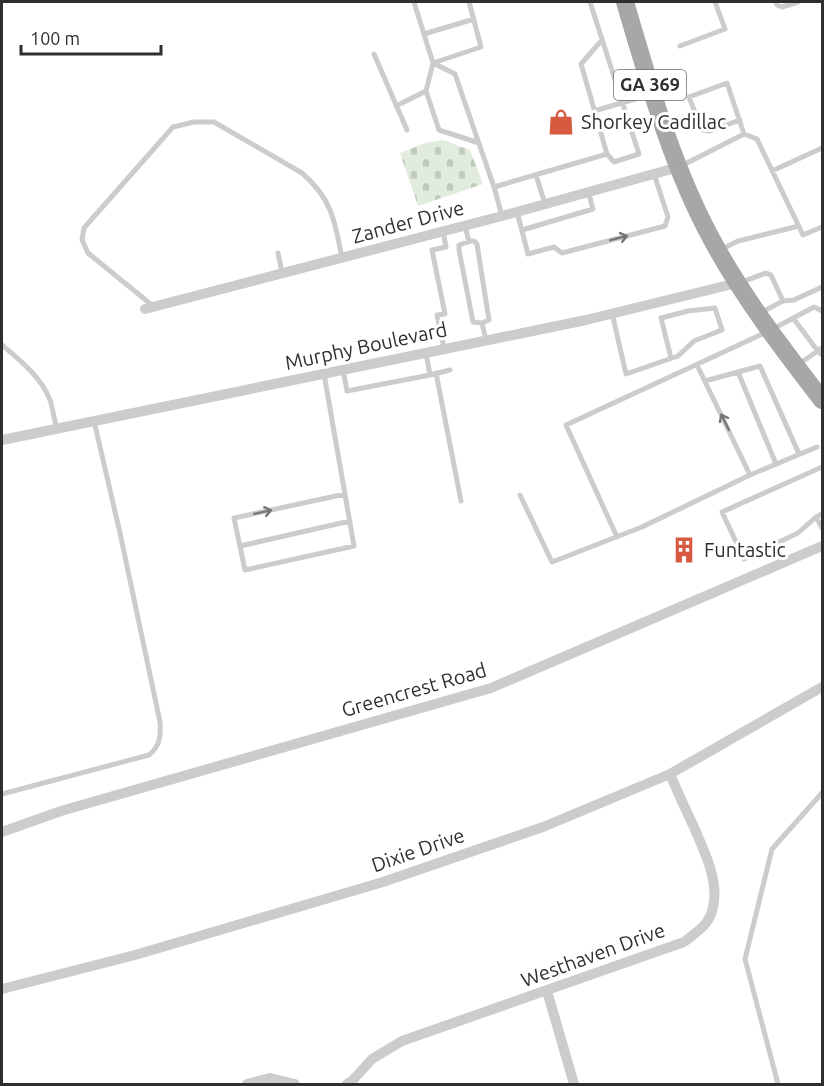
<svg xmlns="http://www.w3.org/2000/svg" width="824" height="1086" viewBox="0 0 824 1086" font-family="Ubuntu,sans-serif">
  <defs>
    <pattern id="cemetery-stones" width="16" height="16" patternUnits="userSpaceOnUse" patternTransform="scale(1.5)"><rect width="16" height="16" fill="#e1ebde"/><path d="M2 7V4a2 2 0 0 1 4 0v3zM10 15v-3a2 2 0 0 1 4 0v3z" fill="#c1cabf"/></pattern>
  </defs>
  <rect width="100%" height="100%" fill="#fff"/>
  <path fill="url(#cemetery-stones)" d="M443 140 470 150 483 184 418 206 400 153 425 143Z"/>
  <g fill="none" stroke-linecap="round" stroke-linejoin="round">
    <path stroke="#ccc" stroke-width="5" d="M414 2 433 63 481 47 469 2
      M590 2 639 154 614 162 607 154
      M776 2 777 5 782 7 798 2
      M424 34 474 19
      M680 46 725 29 715 2
      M374 54 407 130
      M426 91 439 130 479 143
      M396 106 426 91 433 63 455 74 494 187
      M594 111 649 95
      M744 134 757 139 803 235 822 227
      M683 165 744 134 727 83 689 97 702 130 710 131 740 120
      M772 171 822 148
      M536 175 545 204
      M517 212 528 254 554 247 562 253 665 226 668 217 654 174
      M502 216 494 187 607 154 581 64 602 40
      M465 226 469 242
      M522 230 593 209 588 191
      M443 231 446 247 432 250 445 314 437 315 444 348
      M471 241H474L477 244 489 320 482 323 473 322 459 250V245Z
      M720 250 738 241 799 226
      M278 253 282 273
      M742 282 766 273 771 275 783 301 762 312
      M783 301 794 300 822 287
      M153 306 88 253 82 240 84 228 173 127 194 122H214L302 173C332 199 335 221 342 258
      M612 313 626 374 678 356 694 341 722 330 715 308 688 311 661 318 671 358
      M793 318 814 346 822 355
      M482 323 486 340
      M2 345C20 360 41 377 50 400 53 409 54 419 57 429
      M426 353 430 375 450 370
      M799 364 822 348
      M697 365 750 475
      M343 370 347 391 430 375
      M738 372 776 464
      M436 373 461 501
      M324 374 354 546 245 570 234 518 345 494
      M705 381 760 366 799 454
      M822 467 722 512 744 559 798 533 816 517 822 514
      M520 495 552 562 642 527 750 475 817 447
      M816 517 822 528
      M617 537 566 425 769 331 814 307 822 311
      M240 546 350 521
      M2 794 149 755C160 746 161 736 160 722L120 533 94 421
      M778 1084 745 959 772 849 822 793"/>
    <path stroke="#ccc" stroke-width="10" d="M145 309 502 216 679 167
      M2 440 586 320 737 283
      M2 832 61 811 491 688 822 546
      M2 989 135 955 383 882 543 827 670 774 822 687
      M547 991 574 1084
      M247 1084 270 1078 295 1084
      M347 1084 352 1081 372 1059 402 1041 684 942C695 933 708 926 712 911 721 883 704 851 693 825 685 808 677 791 670 774"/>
    <path stroke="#a7a7a7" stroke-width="18" d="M625 2C648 80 672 166 711 238 742 296 782 348 822 400"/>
  </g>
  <defs><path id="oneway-shaft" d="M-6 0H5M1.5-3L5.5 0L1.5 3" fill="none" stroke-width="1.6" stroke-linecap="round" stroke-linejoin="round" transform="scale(1.5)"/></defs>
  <g stroke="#767676">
    <use href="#oneway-shaft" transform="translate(619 238) rotate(-14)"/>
    <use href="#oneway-shaft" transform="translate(725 422) rotate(-116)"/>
    <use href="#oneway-shaft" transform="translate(263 512) rotate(-12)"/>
  </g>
  <defs>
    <g id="shop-bare" transform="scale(2.07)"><path d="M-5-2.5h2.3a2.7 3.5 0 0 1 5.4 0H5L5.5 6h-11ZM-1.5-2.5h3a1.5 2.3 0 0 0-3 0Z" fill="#d65940" stroke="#fff" stroke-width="2.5" paint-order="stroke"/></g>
    <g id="building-bare" transform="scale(2.07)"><path d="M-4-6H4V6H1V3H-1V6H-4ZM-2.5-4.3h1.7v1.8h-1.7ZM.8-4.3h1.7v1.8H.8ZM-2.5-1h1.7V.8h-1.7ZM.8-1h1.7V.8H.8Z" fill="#d65940" stroke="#fff" stroke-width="2.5" paint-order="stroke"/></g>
  </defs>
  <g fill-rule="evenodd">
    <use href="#shop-bare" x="561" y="122"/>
    <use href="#building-bare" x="684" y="550"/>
  </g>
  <g text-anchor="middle" stroke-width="6" stroke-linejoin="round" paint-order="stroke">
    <rect fill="#fff" stroke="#6d6d6d" stroke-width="1.5" x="614" y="70" width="72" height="30" rx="4.5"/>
    <g font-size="18" font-weight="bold" fill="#2f2f2f">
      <text x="650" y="91">GA 369</text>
    </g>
    <g font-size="20" fill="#2f2f2f" stroke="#fff" text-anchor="start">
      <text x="581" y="129">Shorkey Cadillac</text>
      <text x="704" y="557">Funtastic</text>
    </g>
    <g font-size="20" fill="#2f2f2f" stroke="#fff">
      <text transform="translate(408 222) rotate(-15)" y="7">Zander Drive</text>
      <text transform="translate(366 346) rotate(-12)" y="7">Murphy Boulevard</text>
      <text transform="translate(414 690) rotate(-16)" y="7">Greencrest Road</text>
      <text transform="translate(418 850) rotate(-19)" y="7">Dixie Drive</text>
      <text transform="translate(593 955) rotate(-20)" y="7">Westhaven Drive</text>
    </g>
  </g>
  <rect width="824" height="1086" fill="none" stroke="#2f2f2f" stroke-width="6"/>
  <path d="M21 45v9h140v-9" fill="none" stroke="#2f2f2f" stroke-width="3"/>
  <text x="30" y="45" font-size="18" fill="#2f2f2f" stroke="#ffffff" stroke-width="4.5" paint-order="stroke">100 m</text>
</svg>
